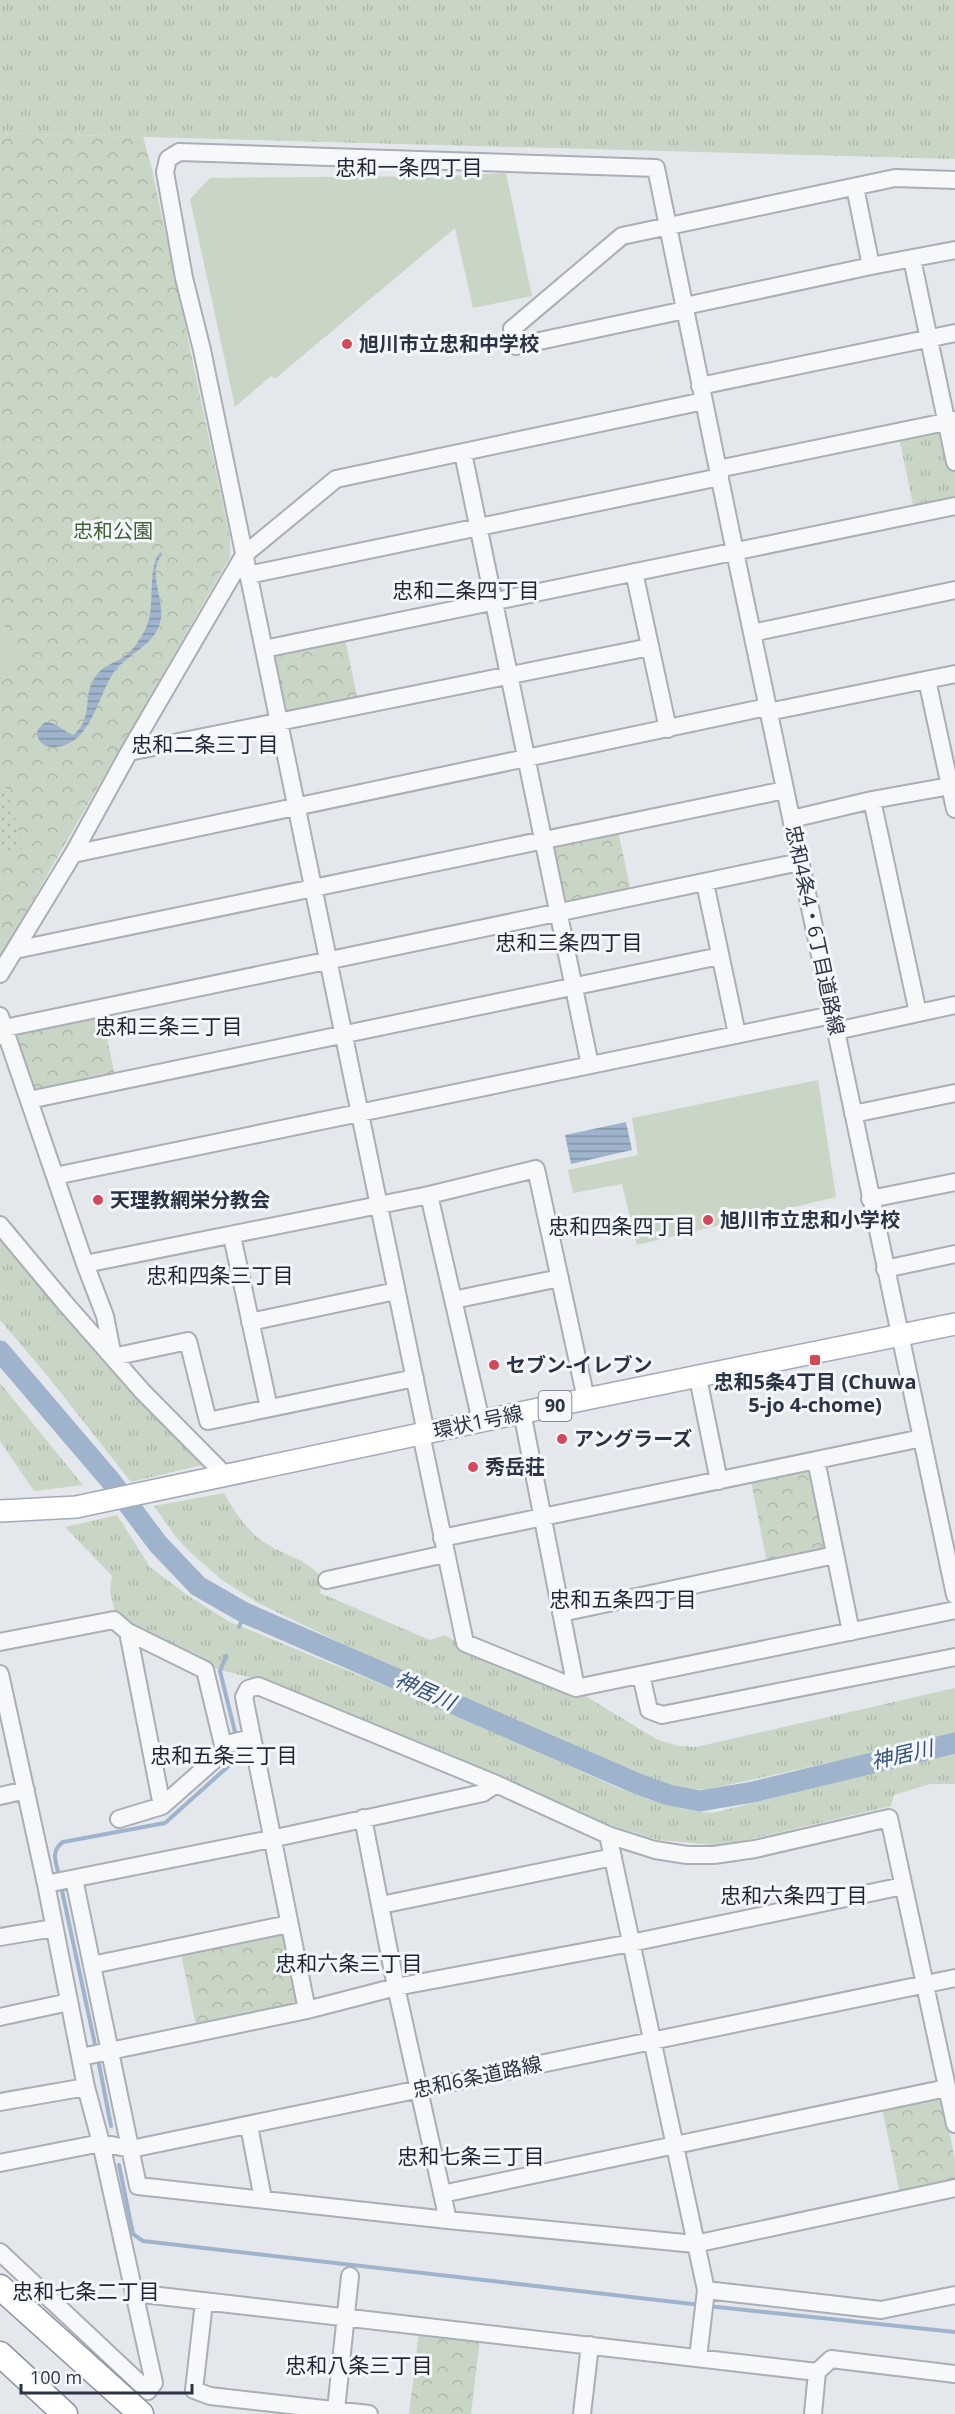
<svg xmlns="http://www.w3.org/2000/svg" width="955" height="2414" viewBox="0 0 955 2414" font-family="'Open Sans','Noto Sans JP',sans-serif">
  <defs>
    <pattern id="grass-tufts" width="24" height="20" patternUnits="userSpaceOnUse" patternTransform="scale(1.5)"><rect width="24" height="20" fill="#c9d6c5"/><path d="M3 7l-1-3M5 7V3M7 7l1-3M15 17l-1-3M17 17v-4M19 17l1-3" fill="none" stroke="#adb8ab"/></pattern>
    <pattern id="park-crowns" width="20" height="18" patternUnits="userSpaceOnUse" patternTransform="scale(1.5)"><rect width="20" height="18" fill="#c9d6c5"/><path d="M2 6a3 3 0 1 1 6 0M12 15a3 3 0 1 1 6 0" fill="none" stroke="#adb8ab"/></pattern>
    <pattern id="garden-dots" width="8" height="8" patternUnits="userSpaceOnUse" patternTransform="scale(1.5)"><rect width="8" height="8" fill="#c9d6c5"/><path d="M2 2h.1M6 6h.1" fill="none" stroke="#adb8ab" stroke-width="1.8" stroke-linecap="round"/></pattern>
    <pattern id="water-rules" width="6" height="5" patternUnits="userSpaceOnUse" patternTransform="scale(1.5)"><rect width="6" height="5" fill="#9fb4cc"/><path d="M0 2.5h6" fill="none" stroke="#8293a7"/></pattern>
  </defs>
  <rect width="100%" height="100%" fill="#e4e7ec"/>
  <path fill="url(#grass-tufts)" d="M0 0H955V159L0 133Z
    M947 422 955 462V506L915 514 898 432Z
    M0 1238 206 1464 131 1482 46 1374 0 1320Z
    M0 1383 83 1485 34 1491 0 1441Z
    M224 1493C233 1509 243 1525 257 1537 278 1555 305 1556 323 1579L320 1593 430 1640 445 1635 460 1644 582 1694 658 1740 679 1746 696 1747 955 1688V1734L706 1790 682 1788 653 1779 374 1659 258 1603 222 1580 190 1552 176 1537 154 1506Z
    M117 1515 150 1567 187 1595 228 1621C324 1661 421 1700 517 1741 580 1768 643 1808 713 1813L955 1752V1784H930L894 1795 891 1806 743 1841 713 1845 659 1840 610 1825 260 1680 209 1667 116 1616 110 1591 112 1576 65 1527Z"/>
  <path fill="url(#park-crowns)" d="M0 133 143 137 151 165 230 537V557L0 957Z
    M345 639 358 701 286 716 274 658 278 653Z
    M618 831 631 891 565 906 552 846Z
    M102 1015 115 1076 42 1091 30 1086 14 1039 20 1032Z
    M811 1469 828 1551 767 1563 751 1481Z
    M284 1932 299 2003 196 2025 181 1954Z
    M942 2096 955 2160V2182L900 2194 882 2108Z
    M419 2332 480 2339 471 2414H409Z"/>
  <path fill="url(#garden-dots)" d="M0 788H6L24 848 0 854Z"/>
  <path fill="#c9d6c5" d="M506 173 532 296 473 308 455 228 275 379 271 376 235 407 190 199 210 178 444 176Z
    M5 626 17 674 0 678V627Z
    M818 1080 836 1197 637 1245 622 1184 573 1193 568 1170 638 1155 632 1118Z"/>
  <path fill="url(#water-rules)" d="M161 552 162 555C147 571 164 599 161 618 157 645 129 652 114 672 97 697 91 746 54 747 45 747 40 744 37 735L38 729 45 722C57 722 62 731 73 735 95 717 81 697 95 677 102 666 115 663 125 656 135 648 144 635 148 622 155 604 147 564 161 552Z
    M626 1122 632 1150 571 1164 565 1135Z"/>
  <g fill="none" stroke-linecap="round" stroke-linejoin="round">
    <path stroke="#9fb4cc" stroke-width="4" d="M239 1627 245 1613
      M226 1656 220 1671 236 1736
      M59 1876C56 1862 50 1851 63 1842L165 1823 233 1762 238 1756V1746
      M61 1886 96 2049
      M98 2059 111 2126
      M119 2165 133 2234 143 2241 701 2305
      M708 2306 955 2332"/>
    <path stroke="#9fb4cc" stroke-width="21" d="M0 1351 110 1480 158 1544 198 1586 245 1613 638 1784 669 1795 700 1801 753 1792 955 1743"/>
    <g stroke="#a9aeb7" stroke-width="20">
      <path id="minor" d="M855 187 871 266
        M912 259 955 462
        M685 306 871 266 955 250
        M685 310 516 346 512 329 622 236 895 178 955 180
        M700 386 955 333
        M463 453 590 1065
        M718 469 955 420
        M634 572 668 729
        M248 575 720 477
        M752 633 955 590
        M264 649 955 506
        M927 680 955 809
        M768 712 955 674
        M129 752 650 647
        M872 800 918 1013
        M792 819 872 800 955 785
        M73 854 767 707
        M705 883 737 1034
        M15 950 785 790
        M0 974 73 854 129 752 244 555 336 479 704 401
        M0 1016 85 1264 105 1316 113 1357 188 1341 208 1421 415 1378
        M836 1031 955 1005
        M0 1036 5 1028 800 862
        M29 1100 720 956
        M853 1114 955 1093
        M55 1176 832 1015
        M429 1195 481 1421
        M870 1199 955 1182
        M0 1225 64 1302 143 1392 225 1475
        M232 1236 269 1408
        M85 1264 429 1195 536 1169 586 1399
        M885 1269 955 1254
        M453 1300 560 1278
        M250 1322 396 1291
        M698 1378 719 1481
        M522 1412 576 1688
        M426 1433 202 350 184 278 165 172 168 159 179 152 656 168 735 552 955 1595
        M421 1434 465 1643 576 1688 955 1610
        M816 1460 851 1632
        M442 1538 922 1438
        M327 1580 445 1554
        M561 1613 835 1555
        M128 1632 162 1806
        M0 1642 114 1620 128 1632 205 1670 223 1745
        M0 1674 46 1884 86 2087 101 2143 154 2383 148 2391 0 2252
        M641 1675 649 1710 662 1715 955 1657
        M0 1796 26 1790
        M363 1818 396 1987 448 2220
        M119 1819 162 1806 222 1753 223 1745 251 1738
        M608 1835 706 2290 698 2358
        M74 1879 138 2186 448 2220 695 2244 955 2188
        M46 1884 271 1839 483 1793 496 1784
        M381 1905 613 1857
        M0 1937 54 1928
        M92 1965 289 1924
        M307 2010 244 1697 248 1689 258 1686 496 1784 608 1835 655 1850 687 1855H714L755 1849 889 1818 955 2124
        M0 2017 69 2002
        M81 2057 307 2010 396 1987 631 1943 903 1886
        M0 2102 86 2087
        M249 2126 263 2199
        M0 2163 101 2143 131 2149 955 1978
        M442 2194 947 2088
        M706 2290 881 2310 955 2295
        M134 2293 817 2372
        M204 2302 194 2390 210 2396 369 2414
        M336 2410 350 2276
        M582 2414 590 2345
        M813 2414 817 2372 831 2359 955 2374"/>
    </g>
    <g stroke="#a3abb8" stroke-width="24">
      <path id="major" d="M0 1511 76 1507 586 1399 955 1324"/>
    </g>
    <g stroke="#8b94a3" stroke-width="27">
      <path id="highway" d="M0 2287 141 2414
        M0 2354 65 2414"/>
    </g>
    <use href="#minor" stroke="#f7f8fa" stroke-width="16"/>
    <use href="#major" stroke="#fff" stroke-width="21"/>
    <use href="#highway" stroke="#fff" stroke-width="24"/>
  </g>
  <g fill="#d1495b" stroke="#f4f6f9" stroke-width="2">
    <circle cx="347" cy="344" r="6"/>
    <circle cx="98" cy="1200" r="6"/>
    <circle cx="708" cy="1220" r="6"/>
    <rect x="809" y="1354" width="12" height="12" rx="3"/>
    <circle cx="494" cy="1365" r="6"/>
    <circle cx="562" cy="1439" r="6"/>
    <circle cx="473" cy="1467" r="6"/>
  </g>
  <g text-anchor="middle" stroke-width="6" stroke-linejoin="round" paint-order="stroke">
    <rect fill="#f4f6f9" stroke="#676e7b" stroke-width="1.5" x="538.5" y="1391" width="33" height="30" rx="4.5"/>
    <g font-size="18" font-weight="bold" fill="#2b3445">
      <text x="555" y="1412">90</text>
    </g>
    <g font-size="20" font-weight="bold" fill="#2b3445" stroke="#f4f6f9" text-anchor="start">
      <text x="359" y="351">旭川市立忠和中学校</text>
      <text x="110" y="1207">天理教網栄分教会</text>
      <text x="720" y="1227">旭川市立忠和小学校</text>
      <text x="506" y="1372">セブン-イレブン</text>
      <text x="815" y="1389" text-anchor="middle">忠和5条4丁目 (Chuwa<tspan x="815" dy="23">5-jo 4-chome)</tspan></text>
      <text x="574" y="1446">アングラーズ</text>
      <text x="485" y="1474">秀岳荘</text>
    </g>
    <g font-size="20" fill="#3f6138" stroke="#f4f6f9">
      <text x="113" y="538">忠和公園</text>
    </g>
    <g font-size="20" fill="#2b3445" stroke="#f4f6f9">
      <text transform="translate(815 930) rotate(78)" y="7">忠和4条4・6丁目道路線</text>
      <text transform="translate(478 1422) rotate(-12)" y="7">環状1号線</text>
      <text transform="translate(477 2077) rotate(-12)" y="7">忠和6条道路線</text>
    </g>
    <g font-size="21" fill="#1d2536" stroke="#f4f6f9">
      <text x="409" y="175">忠和一条四丁目</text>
      <text x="466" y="598">忠和二条四丁目</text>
      <text x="205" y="752">忠和二条三丁目</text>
      <text x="569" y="950">忠和三条四丁目</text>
      <text x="169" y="1034">忠和三条三丁目</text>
      <text x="622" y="1234">忠和四条四丁目</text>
      <text x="220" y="1283">忠和四条三丁目</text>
      <text x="623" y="1607">忠和五条四丁目</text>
      <text x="224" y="1763">忠和五条三丁目</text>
      <text x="794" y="1903">忠和六条四丁目</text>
      <text x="349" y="1971">忠和六条三丁目</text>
      <text x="471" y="2164">忠和七条三丁目</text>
      <text x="86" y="2299">忠和七条二丁目</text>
      <text x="359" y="2373">忠和八条三丁目</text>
    </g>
    <g font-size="21" font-style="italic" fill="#34527a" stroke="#f4f6f9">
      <text transform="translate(425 1691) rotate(24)" y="7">神居川</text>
      <text transform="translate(902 1755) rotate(-13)" y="7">神居川</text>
    </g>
  </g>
  <path d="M21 2384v9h171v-9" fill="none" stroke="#2b3445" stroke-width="3"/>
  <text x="30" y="2384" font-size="18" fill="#2b3445" stroke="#f4f6f9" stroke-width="4.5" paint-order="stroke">100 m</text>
</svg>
